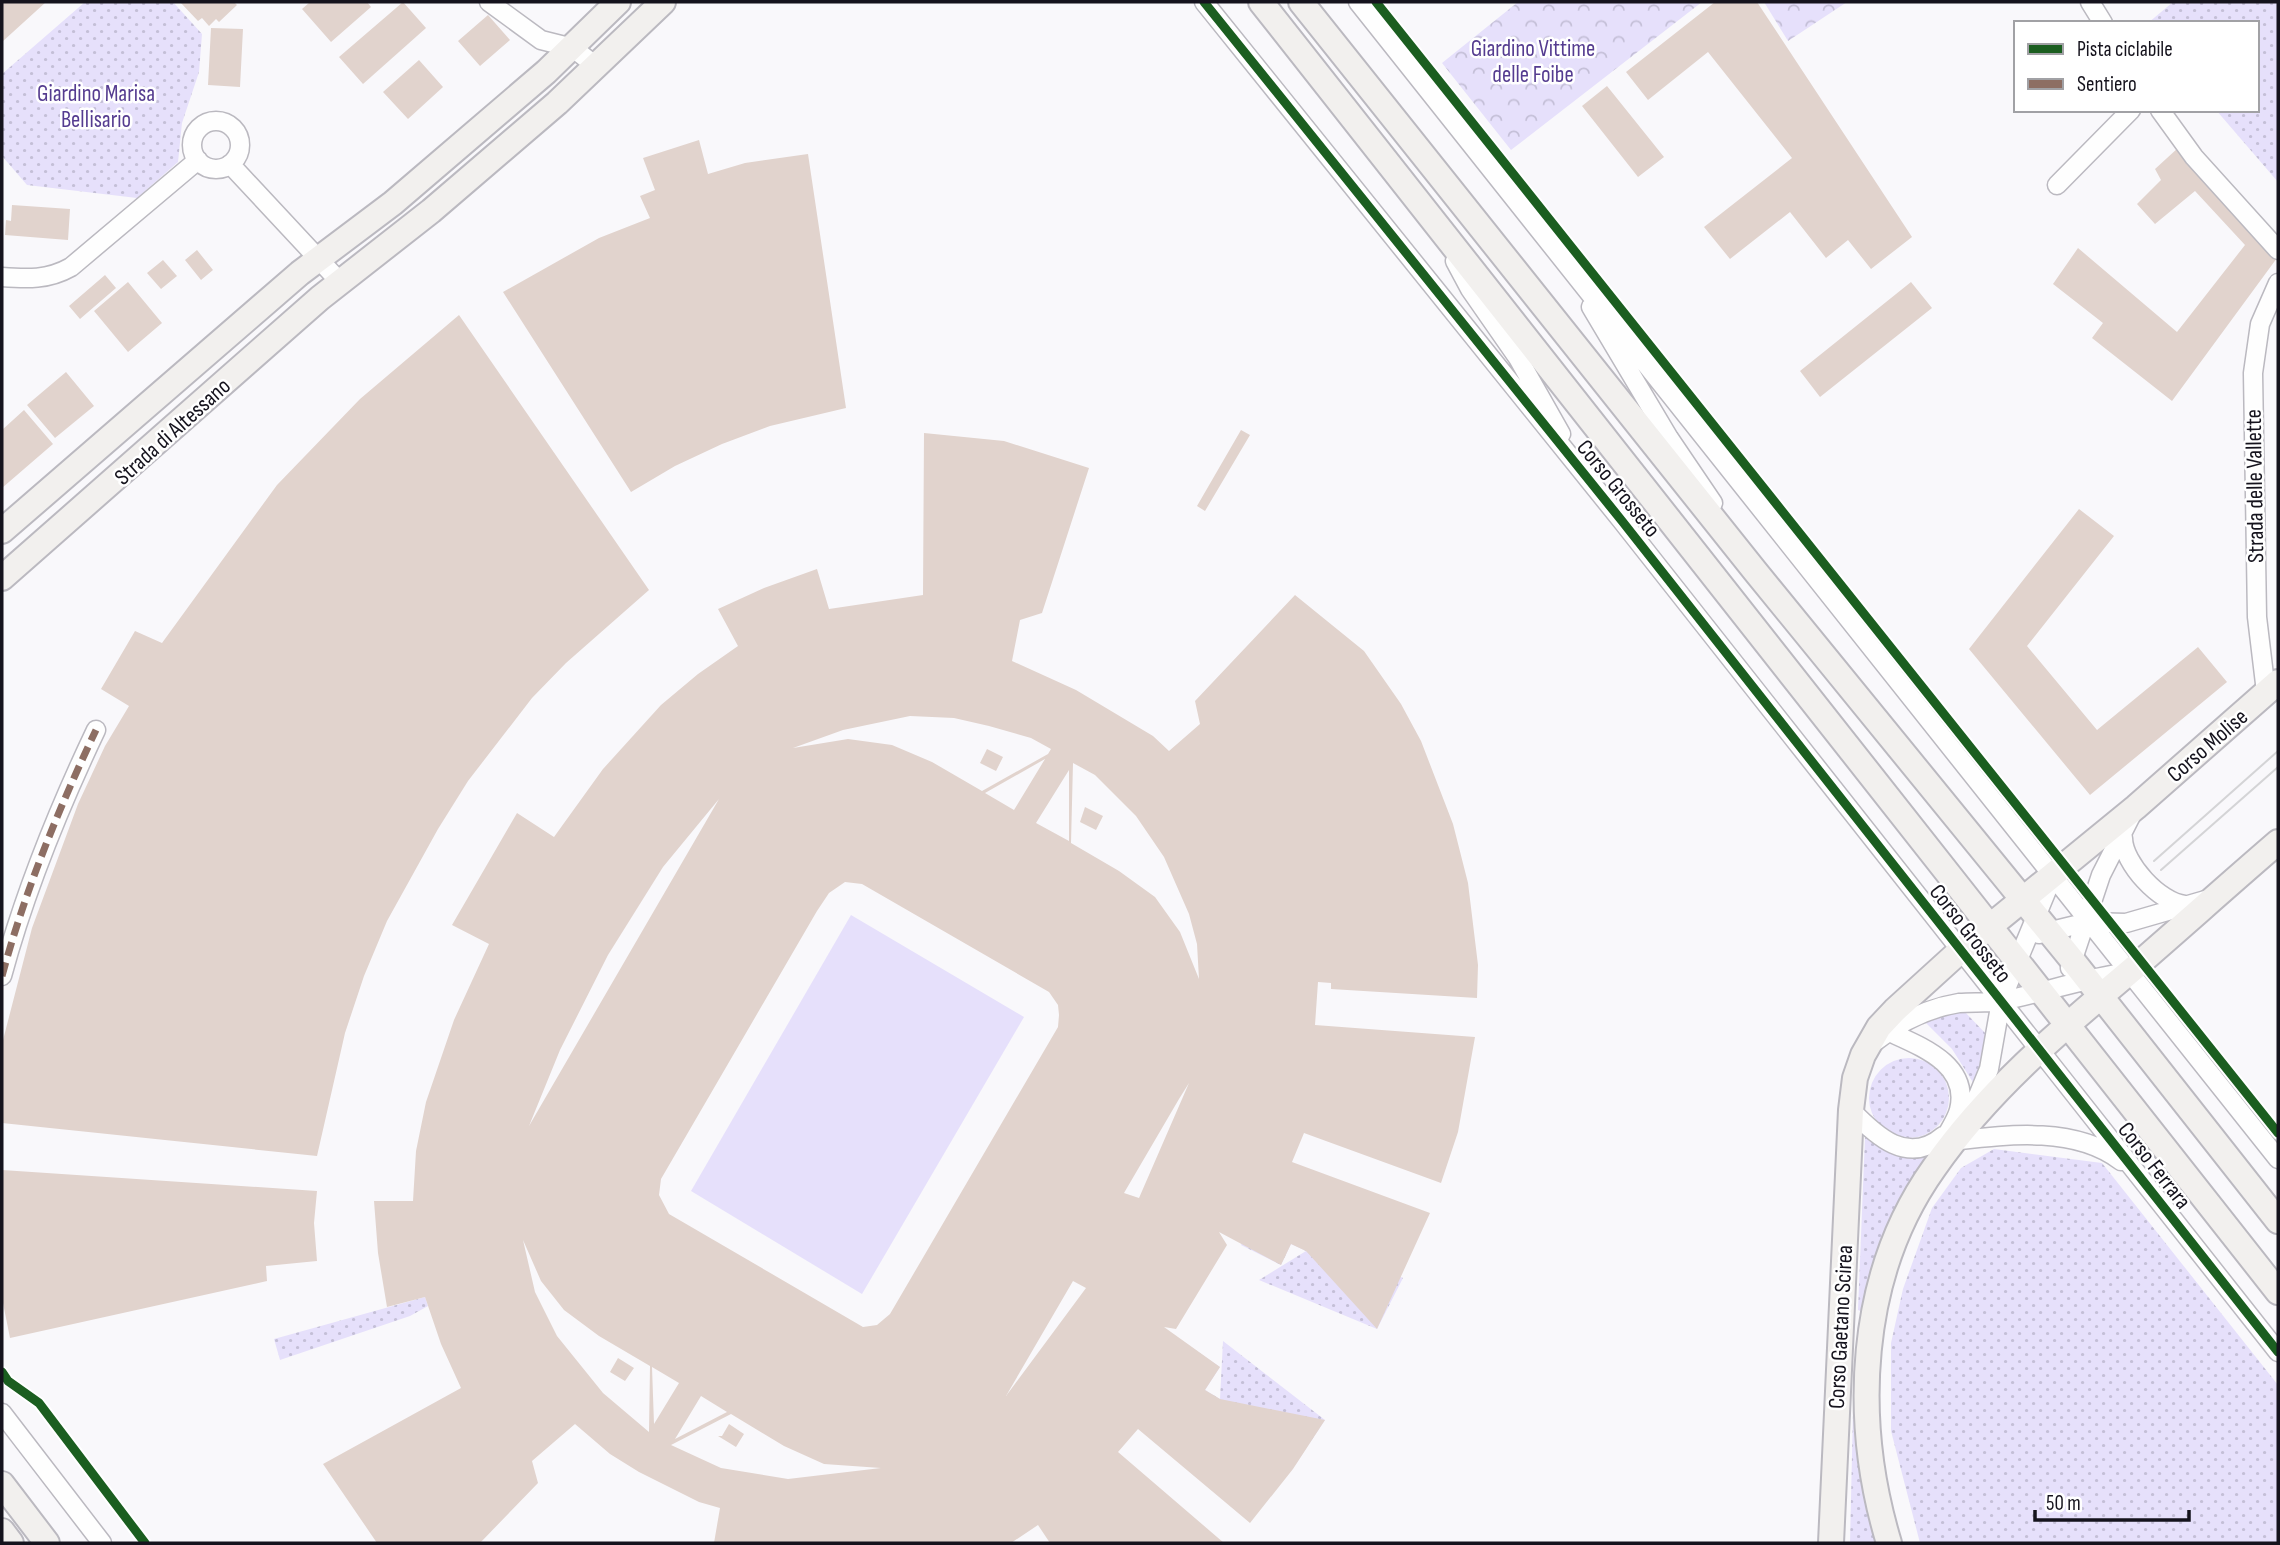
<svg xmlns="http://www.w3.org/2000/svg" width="2280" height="1545" viewBox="0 0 2280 1545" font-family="'Sofia Sans Condensed',sans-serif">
  <defs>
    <pattern id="grass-dots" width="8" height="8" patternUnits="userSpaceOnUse" patternTransform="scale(1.75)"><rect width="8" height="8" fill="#e6e0fb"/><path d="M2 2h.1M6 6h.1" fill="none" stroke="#c4bfd7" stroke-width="1.8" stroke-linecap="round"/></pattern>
    <pattern id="park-crowns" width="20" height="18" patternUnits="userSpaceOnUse" patternTransform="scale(1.75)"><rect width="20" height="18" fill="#e6e0fb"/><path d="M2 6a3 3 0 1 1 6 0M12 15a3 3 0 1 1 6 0" fill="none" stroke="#c4bfd7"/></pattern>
  </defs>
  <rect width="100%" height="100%" fill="#f9f8fb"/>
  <path fill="url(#grass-dots)" d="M85 2H173L202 34 199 72 182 123 178 162 137 198 27 185 2 156V74Z
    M2173 2H2278V182L2216 110H2257V23H2148Z
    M1953 1012H1965L1988 1036 1974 1084 1952 1049 1924 1021Z
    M1869 1098a40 40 0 1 1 80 0a40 40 0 1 1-80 0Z
    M1865 1137C1886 1155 1903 1159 1930 1157L1865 1313 1858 1310Z
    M1994 1149 2102 1163 2278 1385V1543H1920L1891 1431V1343L1903 1289 1932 1208 1961 1168Z
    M1255 1216 1281 1223 1403 1278 1377 1329 1259 1280 1306 1251 1291 1244 1281 1265 1241 1245Z
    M425 1297 428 1306 410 1316 280 1360 274 1339Z
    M1223 1341 1325 1420 1293 1468 1182 1386 1185 1343 1220 1367 1205 1390 1220 1399Z
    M1853 1411H1860L1882 1543H1850Z"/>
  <path fill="url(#park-crowns)" d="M1518 2H1702L1511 150 1442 63Z
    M1764 2H1847L1788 41Z"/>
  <path fill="#e6e0fb" d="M851 915 1024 1017 862 1294 691 1191Z"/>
  <path fill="#e1d3cd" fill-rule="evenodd" d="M2 2H46L2 42Z
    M180 2H234L237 5 219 22 216 19 209 26 202 18 198 21Z
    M310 2H367L371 7 331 42 302 9Z
    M403 2 426 28 363 84 339 57Z
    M1715 2H1757L1912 237 1871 269 1848 240 1826 258 1790 212 1730 259 1704 227 1792 158 1708 52 1648 100 1626 72Z
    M488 15 510 40 480 66 458 41Z
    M211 28 243 29 240 87 208 85Z
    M419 60 443 87 408 119 383 92Z
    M1607 86 1664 157 1638 177 1582 106Z
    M699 140 708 174 745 163 808 154 846 408 770 426 722 444 675 466 631 492 503 292 599 238 650 218 640 196 655 190 643 158Z
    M2178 148 2277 258 2172 401 2092 338 2103 323 2053 284 2078 248 2177 332 2245 245 2195 191 2155 224 2137 204 2161 180 2155 169Z
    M12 205 70 209 68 240 5 235 6 220 11 221Z
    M197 250 213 270 201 280 185 260Z
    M163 260 177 276 161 289 147 273Z
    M105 275 116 288 80 319 69 306Z
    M128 282 162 323 128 352 94 311Z
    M1911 282 1932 308 1820 397 1800 371Z
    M459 315 649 590 566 663 532 698 468 781 438 829 387 921 364 976 345 1033 317 1156 2 1123V1044L32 928 78 804 105 746 129 706 101 689 135 631 162 643 277 485 360 399Z
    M66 372 94 406 55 438 27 405Z
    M24 410 53 444 2 488V430Z
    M1241 430 1250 435 1205 511 1197 506Z
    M924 433 1004 441 1089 468 1042 613 1020 620 1012 661 1076 690 1153 736 1169 751 1200 724 1195 701 1295 595 1364 651 1401 704 1421 741 1453 824 1468 883 1478 965 1477 998 1331 989V983L1318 982 1315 1025 1475 1037 1458 1132 1441 1183 1304 1133 1292 1162 1430 1213 1377 1329 1306 1251 1291 1244 1281 1265 1219 1232 1227 1245 1176 1329 1164 1327 1220 1367 1205 1390 1220 1399 1325 1420 1293 1469 1250 1523 1138 1429 1118 1452 1224 1543H1050L1038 1525 1011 1543H714L720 1508 699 1502 639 1472 610 1454 575 1424 532 1461 538 1483 480 1543H377L323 1464 461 1388 441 1344 425 1297 387 1307 378 1253 374 1201H413L416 1151 426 1102 454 1020 489 944 452 925 517 813 554 837 603 769 661 705 698 674 738 646 718 609 764 588 817 569 829 609 923 595ZM910 716 954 718 989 726 1031 738 1051 749 1048 754 982 791 932 762 892 745 848 739 793 748 843 730ZM1045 759 1014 810 985 793ZM1073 763 1095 775 1136 816 1164 857 1189 914 1197 944 1199 979 1180 932 1155 897 1119 871 1071 843ZM1069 770V841L1036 823ZM719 799 540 1107 529 1126 560 1050 608 955 663 867ZM845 882 862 884 1049 992 1058 1005 1059 1015 1058 1027 890 1314 877 1325 863 1327 669 1214 659 1195 661 1179 817 911 829 893ZM1189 1083 1139 1198 1124 1193 1179 1099ZM523 1240 541 1281 564 1310 599 1336 650 1366 649 1432 603 1393 557 1336 535 1292ZM1073 1281 1086 1288 1006 1396ZM652 1367 679 1383 654 1424ZM701 1396 727 1412 675 1439ZM731 1414 784 1446 824 1464 881 1468 788 1479 721 1468 671 1445Z
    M2079 509 2114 536 2027 646 2097 730 2198 647 2227 682 2090 795 1969 649Z
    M987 749 1003 757 996 771 980 763Z
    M1085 807 1103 816 1096 830 1080 822Z
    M2 1170 317 1191 314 1223 317 1261 266 1266 267 1281 10 1338 2 1298Z
    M618 1358 634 1368 625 1381 610 1372Z
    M729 1424 744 1434 736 1447 718 1436H722Z"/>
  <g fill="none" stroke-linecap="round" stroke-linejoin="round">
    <g stroke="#bbb9c0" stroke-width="21">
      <path id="street" d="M489 2 541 40 573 48 597 67
        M1204 2 1622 521 2278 1352
        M1358 2 2278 1159
        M2090 2 2103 23
        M2160 110 2194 157 2278 250
        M192 145a24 24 0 1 1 48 0a24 24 0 1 1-48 0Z
        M230 164 340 282
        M2057 185 2131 110
        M1455 261 1470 289 1518 358 1561 434
        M2 277C27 279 48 280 71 267L198 160
        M1591 307 1669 438 1713 503
        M2266 692 2257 617 2253 373 2260 324 2278 283
        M2123 838C2123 863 2160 903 2185 905
        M2039 934 2088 922 2126 923 2209 899
        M2070 968 2101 875 2134 810
        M2 976C25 891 58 810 96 730
        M1883 1029C1916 1045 1971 1062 1959 1110 1956 1121 1949 1130 1944 1140
        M1876 1041C1900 1022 1928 1008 1959 1003 1973 1002 1988 1003 2002 1001 2045 992 2086 978 2129 972
        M1973 1108 1989 1069 2001 1001 2052 878
        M1851 1110C1876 1136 1908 1166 1943 1136
        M1934 1143C1993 1137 2070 1122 2121 1161
        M2 1413 102 1543"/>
    </g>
    <g stroke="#bbb9c0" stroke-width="28">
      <path id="secondary" d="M1261 2 2278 1292
        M1301 2 1755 571 2073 961 2278 1221
        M2 531 300 273 393 203 546 72 618 2
        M2 578 320 298 431 211 557 103 663 2
        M2 1484 47 1543
        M2 1531 11 1543
        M1831 1543 1851 1110 1855 1078 1863 1055 1879 1027 1895 1010 1961 950 2136 807 2278 682
        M1889 1543C1852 1421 1857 1276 1934 1168 1987 1092 2057 1033 2127 974 2178 930 2228 885 2278 842"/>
    </g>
    <use href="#street" stroke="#fefefe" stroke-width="18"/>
    <use href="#secondary" stroke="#f2f0ee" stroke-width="24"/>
    <path stroke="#d4d4d6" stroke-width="2" d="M2154 861 2278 751
      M2161 870 2278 767"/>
    <path stroke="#8d6e63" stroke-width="7" stroke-dasharray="14 7" stroke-linecap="butt" d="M2 976C25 891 58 810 96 730"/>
    <g stroke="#fff" stroke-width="13">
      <path id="cycleway" d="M1204 2 1622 521 2278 1352
        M1376 2 2278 1133
        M2 1372 8 1381 39 1403 145 1543"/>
    </g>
    <use href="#cycleway" stroke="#1b5e20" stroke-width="9"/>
  </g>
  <g text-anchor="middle" stroke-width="5" stroke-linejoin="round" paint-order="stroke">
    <g font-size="23" fill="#553c90" stroke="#fff">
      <text x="1533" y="56">Giardino Vittime<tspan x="1533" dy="26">delle Foibe</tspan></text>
      <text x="96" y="101">Giardino Marisa<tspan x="96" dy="26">Bellisario</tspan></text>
    </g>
    <g font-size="23" fill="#15131d" stroke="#fff">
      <text transform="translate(172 431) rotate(-42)" y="8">Strada di Altessano</text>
      <text transform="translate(2254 486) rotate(-91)" y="8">Strada delle Vallette</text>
      <text transform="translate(1619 488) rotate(51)" y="8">Corso Grosseto</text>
      <text transform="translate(2207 745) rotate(-41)" y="8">Corso Molise</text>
      <text transform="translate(1971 933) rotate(52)" y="8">Corso Grosseto</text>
      <text transform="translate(2155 1165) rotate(52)" y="8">Corso Ferrara</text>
      <text transform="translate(1840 1327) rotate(-87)" y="8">Corso Gaetano Scirea</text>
    </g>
  </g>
  <rect width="2280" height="1545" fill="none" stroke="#15131d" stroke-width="7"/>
  <rect x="2014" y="21" width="245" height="91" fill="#ffffff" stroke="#a1a1a5" stroke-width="2"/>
  <rect x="2028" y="44" width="35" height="10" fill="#1b5e20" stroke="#a1a1a5" stroke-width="2"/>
  <text x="2077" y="56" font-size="21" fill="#15131d">Pista ciclabile</text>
  <rect x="2028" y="79" width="35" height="10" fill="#8d6e63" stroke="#a1a1a5" stroke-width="2"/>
  <text x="2077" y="91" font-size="21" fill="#15131d">Sentiero</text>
  <path d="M2035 1510v10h154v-10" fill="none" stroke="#15131d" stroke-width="3.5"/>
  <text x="2046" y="1510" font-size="21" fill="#15131d" stroke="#ffffff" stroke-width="5" paint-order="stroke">50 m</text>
</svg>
